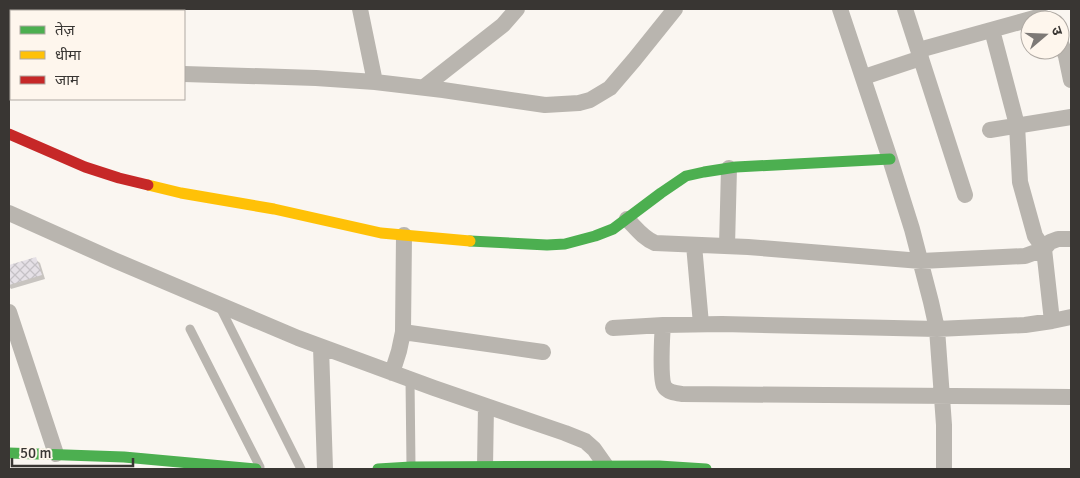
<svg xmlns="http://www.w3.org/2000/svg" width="1080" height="478" viewBox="0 0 1080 478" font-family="Signika,'Noto Sans Devanagari',sans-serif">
  <defs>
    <pattern id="building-cross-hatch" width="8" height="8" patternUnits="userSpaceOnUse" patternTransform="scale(1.25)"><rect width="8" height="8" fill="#e5e0e6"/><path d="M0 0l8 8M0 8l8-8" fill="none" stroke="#c5c1c6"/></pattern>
  </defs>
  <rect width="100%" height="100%" fill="#faf6f1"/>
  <path fill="#0003" d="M35 259 40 263 45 279 11 289 9 286V267Z"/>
  <path fill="url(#building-cross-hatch)" d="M36 257 42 275 9 285V265Z"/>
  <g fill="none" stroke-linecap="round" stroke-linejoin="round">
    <path stroke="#b9b5af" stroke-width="9" d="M220 307 301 469
      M190 329 260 467
      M410 379 411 466"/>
    <path stroke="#b9b5af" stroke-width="16" d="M360 9 375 82
      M840 9 890 159 912 229 931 302 937 329 944 425V469
      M905 9 965 195
      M9 17 11 18
      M992 30 1017 125 1020 182 1035 236 1044 249 1052 321
      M1060 41 1066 56 1071 80
      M919 50 1038 17 1044 18 1049 20
      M184 74 316 78 375 82 443 90 545 105 579 103 590 100 610 88 634 60 675 9
      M864 77 921 58
      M424 87 503 25 517 9
      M990 130 1071 117
      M9 213 114 260 298 338 434 388 565 433 585 441 594 449 606 466
      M627 219C636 228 643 238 655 243L748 247 921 261 1025 256 1044 249 1050 242 1058 239H1071
      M694 245 701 324
      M727 246 729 168
      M9 312 56 454
      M663 325C662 336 660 378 664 386 667 392 675 393 682 394L1071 397
      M613 328 663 325 722 324 937 329 1025 325 1052 321 1071 317
      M403 332 543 352
      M321 347 325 469
      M392 373 399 351 403 332 404 235
      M485 467 486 406"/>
    <path stroke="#4caf50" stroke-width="11" d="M470 241 547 245 565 244 595 236 613 229 661 193 686 176 704 172 736 167 890 159
      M9 453 124 457 256 469
      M378 469 411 467 659 466 706 469"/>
    <path stroke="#ffc107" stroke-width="11" d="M148 185 181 193 274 209 381 233 470 241"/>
    <path stroke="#c62828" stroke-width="11" d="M9 134 85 167 119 178 148 185"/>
  </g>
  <rect width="1080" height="478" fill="none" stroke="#393633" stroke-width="20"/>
  <rect x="10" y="10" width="175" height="90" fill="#fef6ed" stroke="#afa9a3"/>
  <rect x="20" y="26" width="25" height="8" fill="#4caf50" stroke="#afa9a3"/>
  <text x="55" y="35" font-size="15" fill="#393633">तेज़</text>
  <rect x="20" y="51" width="25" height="8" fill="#ffc107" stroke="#afa9a3"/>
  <text x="55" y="60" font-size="15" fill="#393633">धीमा</text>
  <rect x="20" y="76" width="25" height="8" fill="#c62828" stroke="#afa9a3"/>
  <text x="55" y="85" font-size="15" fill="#393633">जाम</text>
  <g transform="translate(1045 35) rotate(71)"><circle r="24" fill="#fef6ed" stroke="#afa9a3"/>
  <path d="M0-4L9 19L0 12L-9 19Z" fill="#7d7976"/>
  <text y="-8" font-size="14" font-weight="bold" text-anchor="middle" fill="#393633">उ</text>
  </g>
  <path d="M12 458v8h121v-8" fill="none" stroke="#393633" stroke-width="2.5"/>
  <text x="20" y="458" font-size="15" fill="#393633" stroke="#fef6ed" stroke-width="4" paint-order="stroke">50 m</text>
</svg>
